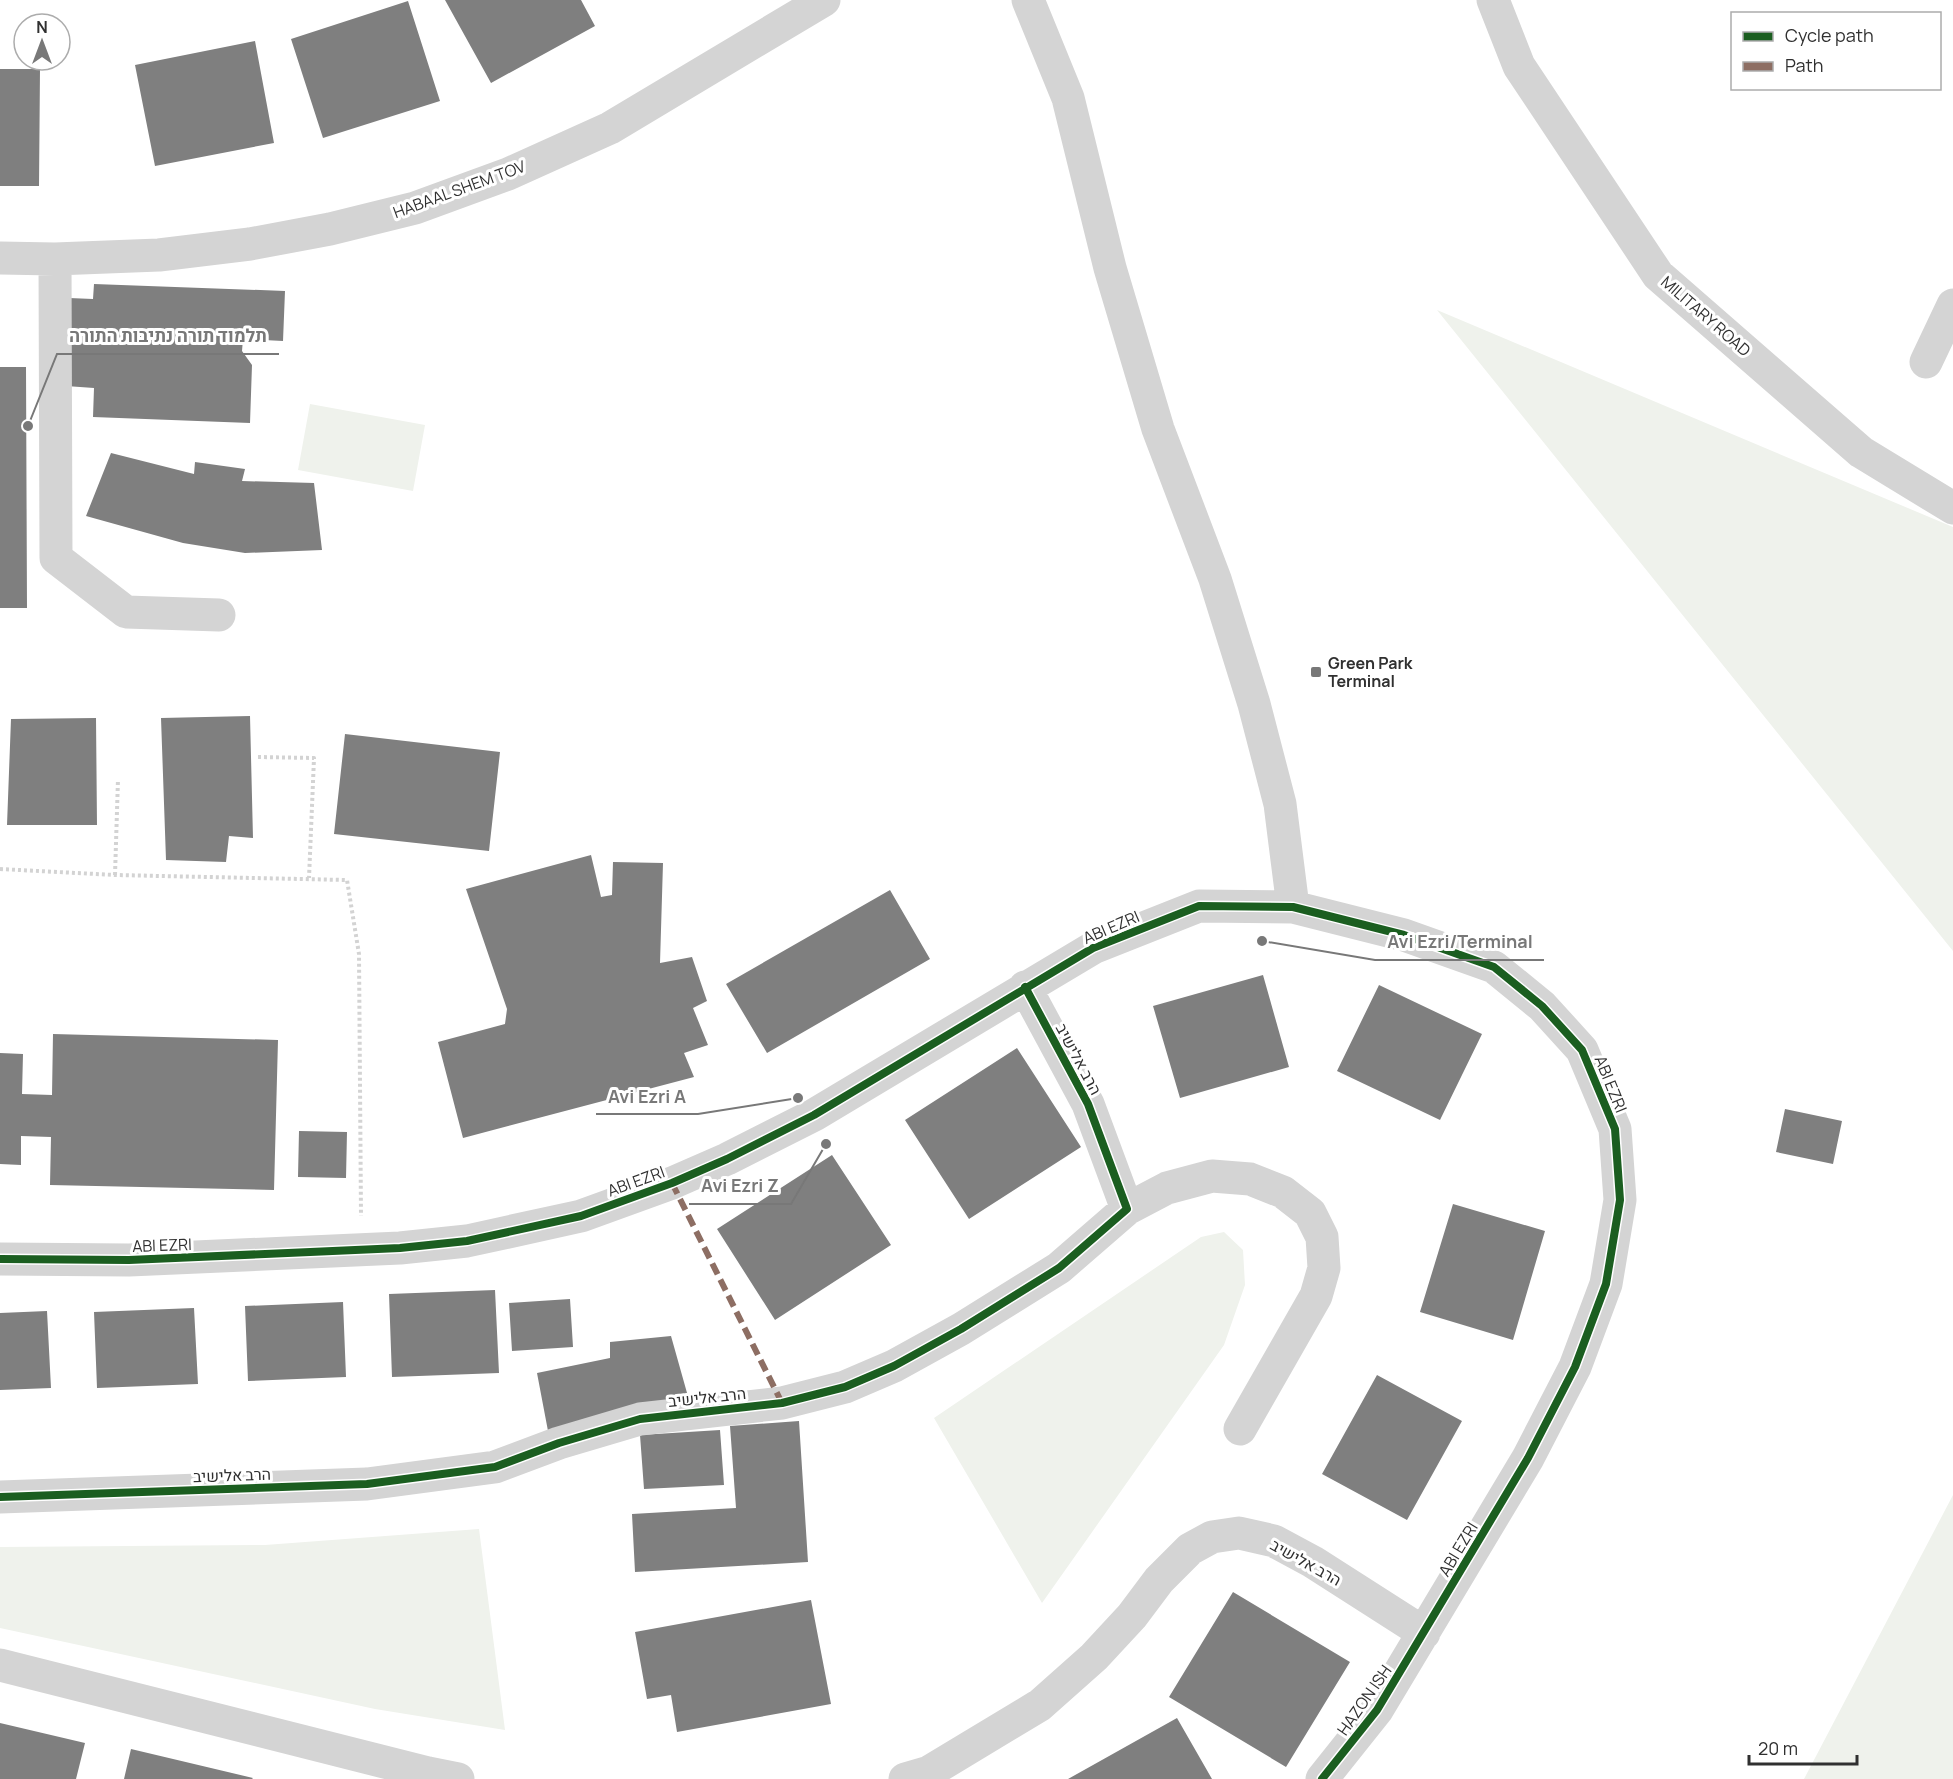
<svg xmlns="http://www.w3.org/2000/svg" width="1953" height="1779" viewBox="0 0 1953 1779" font-family="Manrope,Heebo,sans-serif">
  <rect width="100%" height="100%" fill="#fff"/>
  <path fill="#eff2ec" d="M1437 310 1953 527V951Z
    M310 404 425 425 413 491 298 470Z
    M1224 1232 1243 1250 1245 1285 1224 1345 1042 1603 934 1418 1201 1237Z
    M1953 1495V1779H1804Z
    M479 1529 505 1730 375 1709 0 1628V1547L265 1545Z"/>
  <path fill="#7f7f7f" d="M445 0H581L595 26 491 83Z
    M408 1 440 101 323 138 291 39Z
    M255 41 274 143 155 166 135 65Z
    M0 69H40L39 186H0Z
    M94 284 285 291 283 341 243 339 242 351 252 365 250 423 93 417 94 388 66 386 69 298 93 299Z
    M0 367H26L27 608H0Z
    M111 453 194 474 195 462 245 469 242 481 314 483 322 550 245 553 183 543 86 516Z
    M250 716 253 838 229 836 226 862 166 860 161 718Z
    M96 718 97 825H7L11 719Z
    M345 734 500 752 489 851 334 834Z
    M591 855 601 897 612 895 613 862 663 863 660 963 692 957 707 1001 693 1008 708 1045 684 1053 694 1077 463 1138 438 1042 505 1024 507 1009 466 889Z
    M890 890 930 959 767 1053 726 984Z
    M1263 975 1289 1067 1180 1098 1153 1006Z
    M1379 985 1482 1034 1440 1120 1337 1071Z
    M53 1034 278 1040 274 1190 50 1185 51 1137 21 1136V1165L0 1164V1053L23 1054 22 1094 52 1095Z
    M1017 1048 1081 1147 969 1219 905 1120Z
    M1785 1109 1842 1121 1833 1164 1776 1152Z
    M299 1131 347 1132 346 1178 298 1177Z
    M832 1155 891 1245 775 1320 717 1229Z
    M1453 1204 1545 1231 1513 1340 1420 1312Z
    M495 1290 499 1373 392 1377 389 1294Z
    M570 1299 573 1347 512 1351 509 1303Z
    M343 1302 346 1377 248 1381 245 1306Z
    M194 1308 198 1384 97 1388 94 1312Z
    M47 1311 51 1388 0 1390V1313Z
    M671 1336 689 1400 548 1431 537 1373 610 1358V1342Z
    M1377 1375 1462 1421 1407 1520 1322 1474Z
    M799 1421 808 1562 635 1572 632 1514 736 1508 730 1426Z
    M720 1430 724 1485 644 1489 640 1435Z
    M1233 1592 1350 1662 1286 1767 1169 1697Z
    M811 1600 831 1704 677 1732 671 1695 647 1699 635 1632Z
    M1177 1718 1212 1779H1068Z
    M0 1723 85 1743 76 1779H0Z
    M131 1749 253 1778 252 1779H124Z"/>
  <g fill="none" stroke-linecap="round" stroke-linejoin="round">
    <path stroke="#d3d3d3" stroke-width="4" stroke-dasharray="3 3" stroke-linecap="butt" d="M258 757 314 758 309 878
      M0 869 115 875 347 880 359 954 361 1216
      M115 875 118 779"/>
    <path stroke="#d4d4d4" stroke-width="33" d="M1028 0 1068 98 1110 268 1158 429 1215 579 1254 704 1280 804 1293 907
      M1493 0 1519 66 1658 275 1861 452 1953 508
      M0 258 55 259 159 255 250 244 330 229 415 208 508 174 610 128 824 0
      M55 259 56 558 126 612 219 615
      M1926 362 1953 305
      M1127 1209 1167 1188 1212 1176 1250 1179 1283 1192 1310 1213 1322 1237 1324 1268 1316 1296 1240 1429
      M0 1259 129 1260 400 1248 467 1241 581 1216 672 1183 727 1159 814 1115 1093 948 1199 906 1293 907 1404 935 1494 967 1542 1006 1582 1050 1615 1129 1620 1200 1606 1284 1575 1367 1528 1458 1377 1710 1322 1779
      M0 1497 367 1484 495 1467 559 1443 640 1419 782 1403 845 1387 894 1366 961 1329 1059 1268 1127 1209 1088 1104 1025 987
      M0 1665 428 1773 458 1779
      M905 1779 929 1772 1040 1705 1094 1657 1132 1616 1159 1580 1190 1549 1212 1537 1239 1533 1274 1541 1313 1562 1424 1633"/>
    <path stroke="#8d6e63" stroke-width="6" stroke-dasharray="12 6" stroke-linecap="butt" d="M672 1183 782 1403"/>
    <g stroke="#fff" stroke-width="11">
      <path id="cycleway" d="M0 1259 129 1260 400 1248 467 1241 581 1216 672 1183 727 1159 814 1115 1093 948 1199 906 1293 907 1404 935 1494 967 1542 1006 1582 1050 1615 1129 1620 1200 1606 1284 1575 1367 1528 1458 1377 1710 1322 1779
        M0 1497 367 1484 495 1467 559 1443 640 1419 782 1403 845 1387 894 1366 961 1329 1059 1268 1127 1209 1088 1104 1025 987"/>
    </g>
    <use href="#cycleway" stroke="#1b5e20" stroke-width="8"/>
  </g>
  <rect fill="#787878" stroke="#fff" stroke-width="2" x="1310" y="666" width="12" height="12" rx="3"/>
  <g text-anchor="middle" stroke-width="6" stroke-linejoin="round" paint-order="stroke">
    <g font-size="16" fill="#303030" stroke="#fff">
      <text transform="translate(459 189) rotate(-20)" y="6">HABAAL SHEM TOV</text>
      <text transform="translate(1706 316) rotate(41)" y="6">MILITARY ROAD</text>
      <text transform="translate(1111 927) rotate(-23)" y="6">ABI EZRI</text>
      <text transform="translate(1079 1059) rotate(62)" y="6">הרב אלישיב</text>
      <text transform="translate(1611 1084) rotate(68)" y="6">ABI EZRI</text>
      <text transform="translate(636 1181) rotate(-20)" y="6">ABI EZRI</text>
      <text transform="translate(162 1245) rotate(-2)" y="6">ABI EZRI</text>
      <text transform="translate(707 1397) rotate(-6)" y="6">הרב אלישיב</text>
      <text transform="translate(232 1475) rotate(-2)" y="6">הרב אלישיב</text>
      <text transform="translate(1458 1549) rotate(-59)" y="6">ABI EZRI</text>
      <text transform="translate(1306 1562) rotate(29)" y="6">הרב אלישיב</text>
      <text transform="translate(1364 1700) rotate(-55)" y="6">HAZON ISH</text>
    </g>
    <g font-size="16" font-weight="bold" fill="#303030" stroke="#fff" text-anchor="start">
      <text x="1328" y="669">Green Park<tspan x="1328" dy="18">Terminal</tspan></text>
    </g>
  </g>
  <path fill="none" stroke="#787878" stroke-width="2" d="M28 426L57 354H279M1262 941L1375 960H1544M798 1098L698 1114H596M826 1144L791 1204H689"/>
  <g fill="#787878" stroke="#fff" stroke-width="2">
    <circle cx="28" cy="426" r="6"/>
    <circle cx="1262" cy="941" r="6"/>
    <circle cx="798" cy="1098" r="6"/>
    <circle cx="826" cy="1144" r="6"/>
  </g>
  <g font-size="18" text-anchor="middle" font-weight="bold" fill="#787878" stroke="#fff" stroke-width="6" stroke-linejoin="round" paint-order="stroke">
    <text x="168" y="342">תלמוד תורה נתיבות התורה</text>
    <text x="1460" y="948">Avi Ezri/Terminal</text>
    <text x="647" y="1103">Avi Ezri A</text>
    <text x="740" y="1192">Avi Ezri Z</text>
  </g>
  <rect x="1731" y="12" width="210" height="78" fill="#ffffff" stroke="#acacac" stroke-width="1.5"/>
  <rect x="1743" y="32" width="30" height="9" fill="#1b5e20" stroke="#acacac" stroke-width="1.5"/>
  <text x="1785" y="42" font-size="18" fill="#303030">Cycle path</text>
  <rect x="1743" y="62" width="30" height="9" fill="#8d6e63" stroke="#acacac" stroke-width="1.5"/>
  <text x="1785" y="72" font-size="18" fill="#303030">Path</text>
  <g transform="translate(42 42)"><circle r="28" fill="#ffffff" stroke="#acacac" stroke-width="1.5"/>
  <path d="M0-4.5L10 22L0 15L-10 22Z" fill="#787878"/>
  <text y="-9" font-size="16" font-weight="bold" text-anchor="middle" fill="#303030">N</text>
  </g>
  <path d="M1749 1755v9h108v-9" fill="none" stroke="#303030" stroke-width="3"/>
  <text x="1758" y="1755" font-size="18" fill="#303030" stroke="#ffffff" stroke-width="4.5" paint-order="stroke">20 m</text>
</svg>
